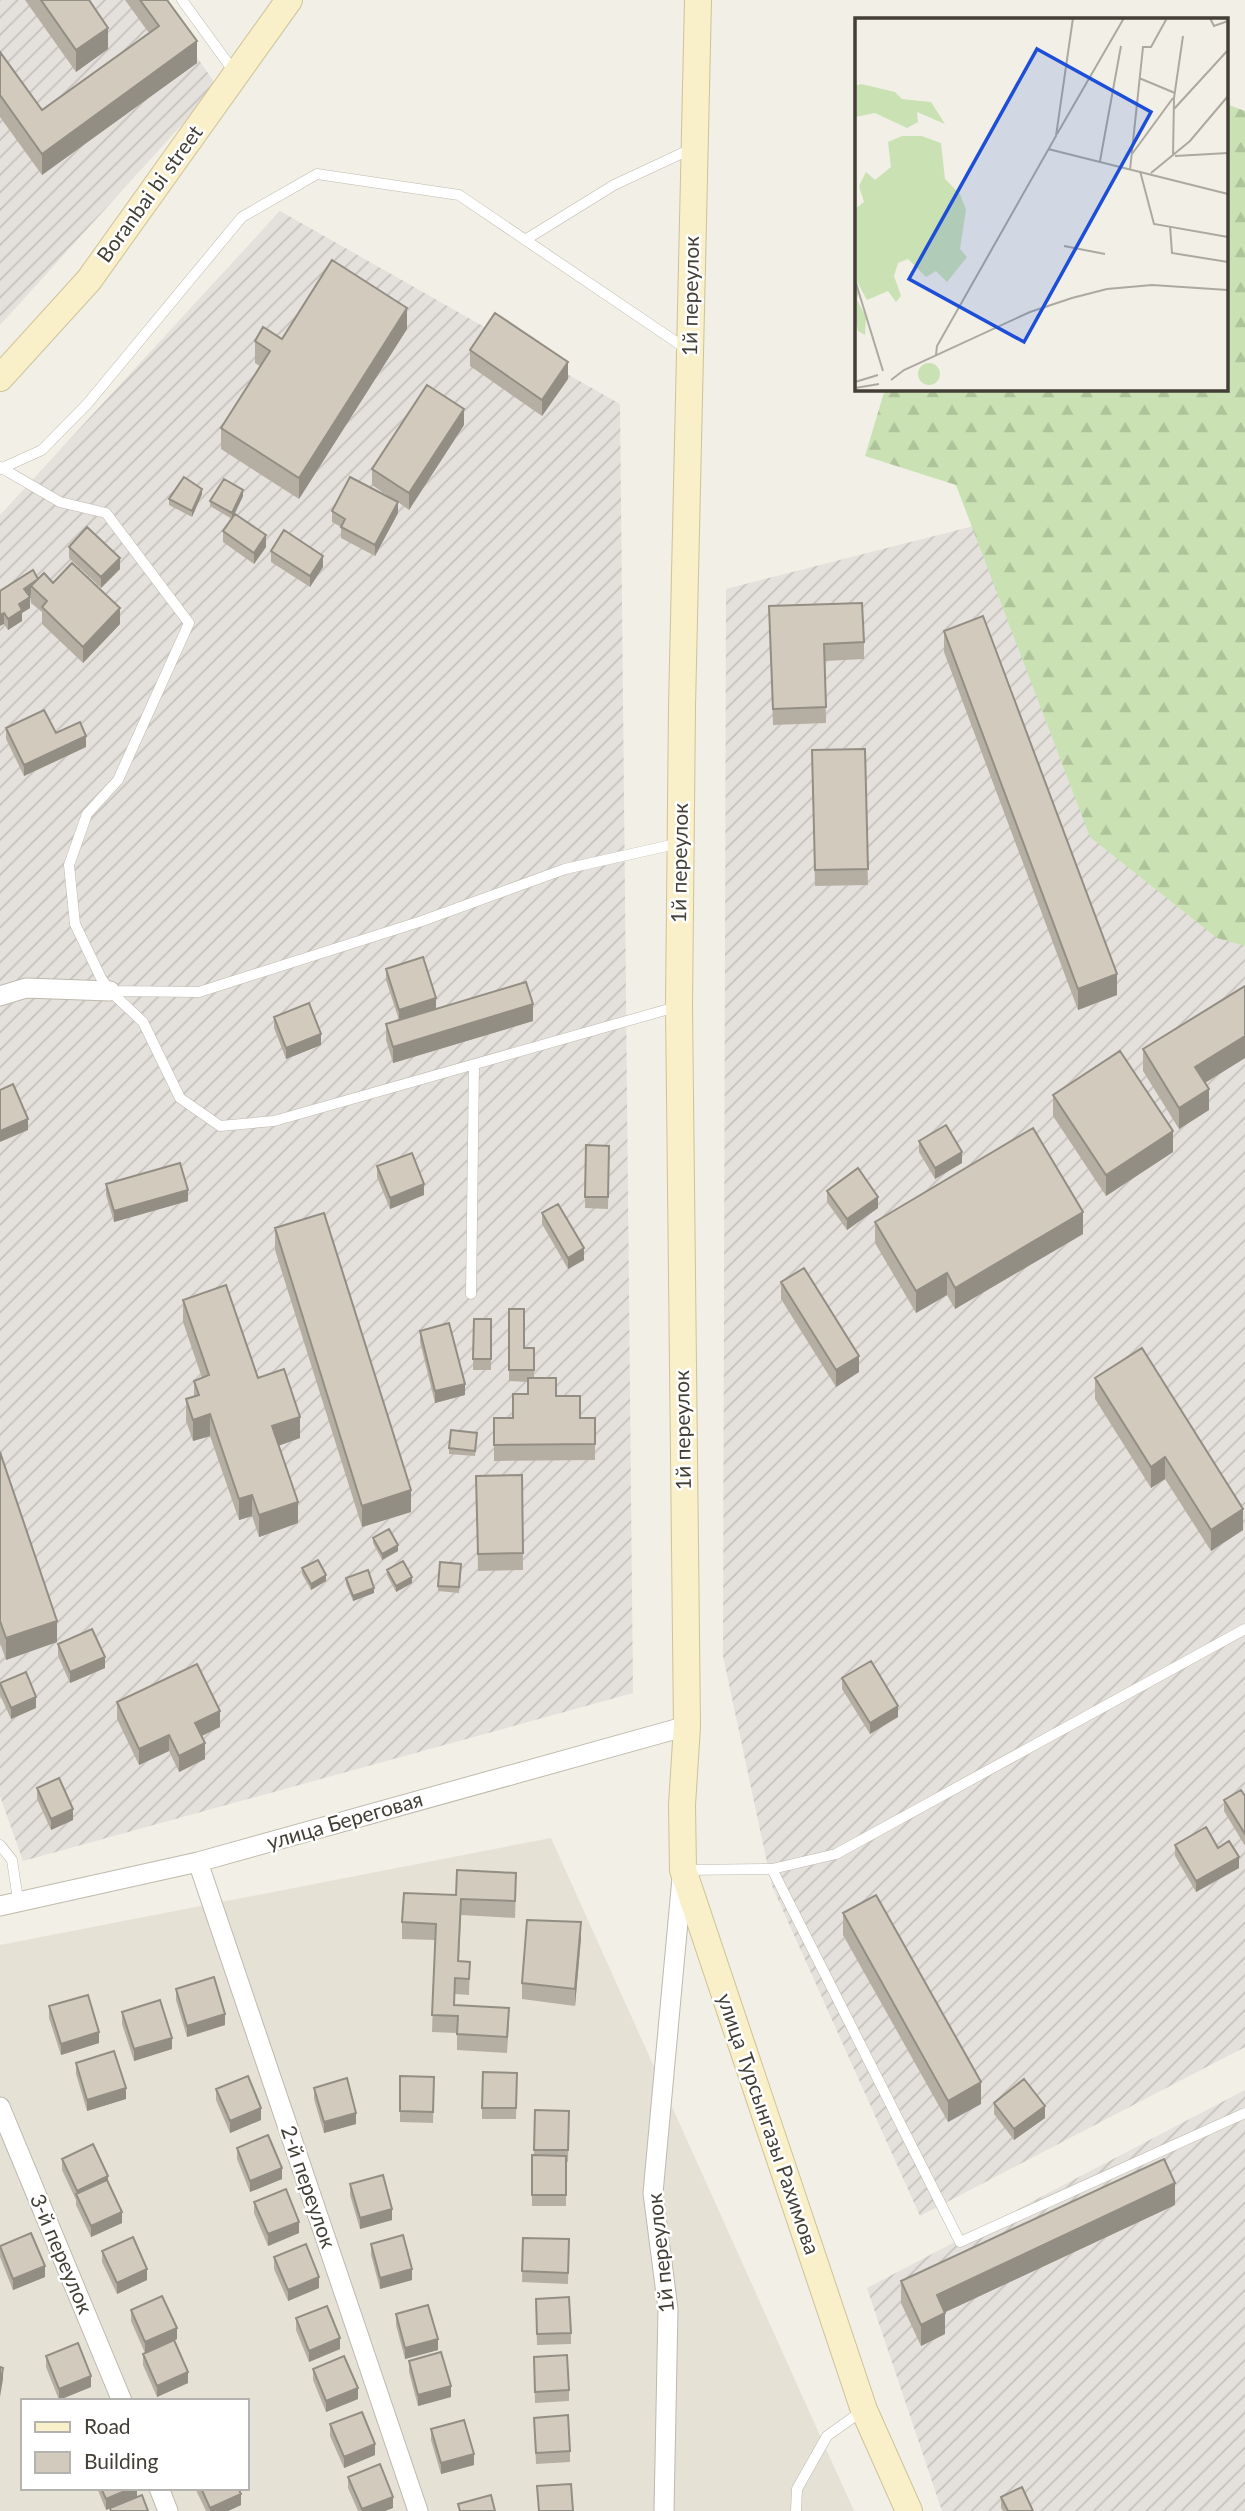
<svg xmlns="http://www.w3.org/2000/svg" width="1245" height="2511" viewBox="0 0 1245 2511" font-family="Lato,sans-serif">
  <defs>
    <pattern id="industrial-furrows" width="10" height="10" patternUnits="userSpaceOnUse" patternTransform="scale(1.75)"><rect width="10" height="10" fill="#e4e0db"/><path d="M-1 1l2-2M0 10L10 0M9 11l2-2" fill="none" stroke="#c5c1bd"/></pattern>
    <pattern id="forest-firs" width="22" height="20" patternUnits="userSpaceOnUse" patternTransform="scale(1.75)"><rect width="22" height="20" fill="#cae2b3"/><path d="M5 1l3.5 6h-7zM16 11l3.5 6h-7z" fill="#afc39b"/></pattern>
  </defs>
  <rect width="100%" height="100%" fill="#f1efe6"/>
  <path fill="#e5e1d5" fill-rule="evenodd" d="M551 1838 854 2511H0V1945ZM23 2401H247V2488H23Z"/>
  <path fill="url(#industrial-furrows)" d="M0 0H157L217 86 0 325Z
    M280 211 620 404 633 1693 23 1861 0 1796V515Z
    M1107 492 1245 791V2047L920 2216 772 1886 723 1656 726 589Z
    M1245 2090V2511H942L867 2288Z"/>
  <path fill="url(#forest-firs)" d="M1226 104 1245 111V946L1217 938 1090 837 956 485 865 456 885 389 1226 388Z"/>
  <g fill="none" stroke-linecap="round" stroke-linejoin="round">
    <g stroke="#bfb9ad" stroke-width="11">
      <path id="lane" d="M182 0 235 73
        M525 240 614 185 691 149
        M0 467 60 502 106 513 189 623 118 780 87 814 69 865 75 924 101 978 110 991 143 1022 180 1098 220 1126 274 1121 676 1007
        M0 469 42 450 88 403 242 217 317 174 459 195 688 350
        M110 991 199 992 422 921 565 869 680 843
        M471 1294 474 1065
        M0 1845 12 1860 18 1900
        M772 1869 960 2242 1245 2113
        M686 1870 772 1869 836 1854 1245 1629
        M796 2511 797 2489 827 2436 862 2411"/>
    </g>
    <g stroke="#bfb9ad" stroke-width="21">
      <path id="street" d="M0 996 26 988 110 991
        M198 1862 418 2511
        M0 1906 198 1862 687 1726
        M0 2107 122 2401
        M159 2488 168 2511
        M664 2511 668 2309 653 2193 682 1878"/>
    </g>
    <g stroke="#cdc39a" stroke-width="28">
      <path id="secondary" d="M698 0 682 707 679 1006 687 1726 682 1805 683 1870 864 2410 909 2511
        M0 378 89 280 289 0"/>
    </g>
    <use href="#lane" stroke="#fff" stroke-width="10"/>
    <use href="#street" stroke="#fff" stroke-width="19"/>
    <use href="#secondary" stroke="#f9f0c9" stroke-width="26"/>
  </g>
  <path fill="#b5afa3" d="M25 0H89L108 49 76 72Z
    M125 0H167L197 63 42 175 0 117V52L42 110 149 33Z
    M407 329 299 499 221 449V428L260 366 255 363V341Z
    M470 350 568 379 542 416 470 366Z
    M464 425 409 510 398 502V513L375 556 341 538V527L332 522V511L394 500 372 485V469Z
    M202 494 192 517 169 505V499Z
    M243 496 234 516 266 547 254 564 223 542V531L232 519 210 506V501Z
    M69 547 120 569 101 588 69 558Z
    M271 551 323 567 310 587 271 562Z
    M38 579 53 583 120 624 83 663 42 624V612L31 603V595L29 597 30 608 22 613V621L8 630 4 624 0 591Z
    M769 606 864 642V659L825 661 826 723 773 725Z
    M944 631 1117 995 1078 1010 944 652Z
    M6 728 56 733 86 747 24 776 6 739Z
    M865 749 868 885 815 886 812 750Z
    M386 969 436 1009 533 1021 393 1063 386 1040V1024L399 1020 386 980Z
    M1245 986V1058L1205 1083 1209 1110 1179 1129 1143 1071V1049Z
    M274 1017 321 1045 286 1059 274 1028Z
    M1053 1095 1173 1152 1106 1196 1053 1116Z
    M919 1141 962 1163 935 1179 919 1152Z
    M586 1145 609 1146 608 1209 585 1208Z
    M377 1166 424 1195 390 1209 377 1177Z
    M106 1184 188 1201 114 1222 106 1195Z
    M827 1191 878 1208 847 1230 827 1202Z
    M542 1213 584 1260 568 1269 542 1224Z
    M875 1222 1083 1234 955 1309 947 1295 916 1313 875 1243Z
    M275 1228 411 1512 362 1527 275 1250Z
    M781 1282 859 1372 836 1387 781 1299Z
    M183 1300 258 1378 300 1438 278 1446 298 1523 259 1537 252 1516 239 1520 210 1436 193 1441 186 1421V1399L194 1396V1381L202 1378 183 1322Z
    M509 1309 524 1348H534V1378L556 1396 580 1418H595V1460L494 1461V1418H513L528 1394V1382L509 1381Z
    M474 1319H491V1370H473Z
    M420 1331 465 1395 435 1403 420 1342Z
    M1095 1378 1243 1530 1211 1551 1165 1479 1151 1488 1095 1399Z
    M477 1438 475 1456 449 1454V1448Z
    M0 1452 57 1642 6 1660 0 1643Z
    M522 1475 523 1570 478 1571 476 1476Z
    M373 1538 398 1551 382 1560 373 1543Z
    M302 1568 326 1581 311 1590 302 1574Z
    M387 1570 412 1583 396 1592 387 1575Z
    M461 1570 459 1593 438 1591V1586Z
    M346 1578 374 1593 353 1601 346 1584Z
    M58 1644 105 1668 70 1683 58 1656Z
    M842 1678 898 1717 870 1734 842 1689Z
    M0 1683 36 1708 11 1719 0 1695Z
    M117 1702 220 1727 202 1736 205 1759 179 1772 169 1751 139 1765 117 1719Z
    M37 1788 73 1820 51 1830 37 1799Z
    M1245 1796V1846L1224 1811V1800Z
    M1175 1845 1218 1848 1239 1868 1196 1892 1175 1856Z
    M516 1889 515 1918 461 1915 459 1961 470 1962 469 1995 455 1994V2005L509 2024 507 2053 457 2050V2033L432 2032 435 1940 402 1939V1922L456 1895Z
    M843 1913 981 2104 948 2122 843 1935Z
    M581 1938 575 2006 522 1999V1983Z
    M176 1989 225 2025 187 2037 176 2000Z
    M49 2006 99 2043 61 2055 49 2018Z
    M122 2012 172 2049 134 2061 122 2024Z
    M76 2063 126 2099 87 2111 76 2074Z
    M517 2073 516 2119H482V2108Z
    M434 2077 433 2123 400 2122V2111Z
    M314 2088 356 2124 324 2133 314 2099Z
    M216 2089 261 2120 230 2133 216 2100Z
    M994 2103 1045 2118 1014 2140 994 2114Z
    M535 2110 569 2111 568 2162H566V2206H532V2155H534Z
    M237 2148 282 2179 250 2192 237 2159Z
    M62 2159 108 2180 122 2223 91 2237 76 2205V2200L62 2170Z
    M350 2184 392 2220 360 2229 350 2195Z
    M254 2202 299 2233 268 2246 254 2213Z
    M1175 2205 945 2312V2334L921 2346 901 2303V2281Z
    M523 2238 569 2239 568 2284 522 2282Z
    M371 2244 412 2280 380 2289 371 2255Z
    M0 2246 45 2277 13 2290 0 2257Z
    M102 2251 147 2280 117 2294 102 2262Z
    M274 2257 319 2288 288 2301 274 2269Z
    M536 2299 571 2333V2344L537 2345Z
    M131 2310 177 2339 174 2341 188 2383 157 2397 143 2365V2354L145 2353 131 2321Z
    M396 2314 438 2350 405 2359 396 2325Z
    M296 2318 340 2349 309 2362 296 2330Z
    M46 2356 91 2387 59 2400 46 2367Z
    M534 2357 569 2390V2401L535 2403Z
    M409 2361 451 2397 418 2406 409 2372Z
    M313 2369 358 2399 326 2412 313 2380Z
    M534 2418 570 2451V2462L536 2464Z
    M330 2424 375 2455 344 2468 330 2436Z
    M431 2429 474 2465 441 2474 431 2440Z
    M348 2477 393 2508 385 2511H358L348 2488Z
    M97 2488H137V2497L148 2511H110V2508L106 2510Z
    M195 2488H238L241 2505 228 2511H206Z
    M1001 2497 1033 2511H1003L1001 2508Z"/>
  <path fill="#938e84" d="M108 28V49L76 72V50Z
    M197 41V63L42 175V154Z
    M407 308V329L299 499V478Z
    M568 362V379L542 416V400Z
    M464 409V425L409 510V493Z
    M202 489V494L192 517V511Z
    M243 490V496L232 519V513Z
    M398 502V513L375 556V545Z
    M266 535V547L254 564V553Z
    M323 556V567L310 587V576Z
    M120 558V569L101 588V577Z
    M39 580 31 586V595L24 600V589Z
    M30 597V608L22 613V621L8 630V619L19 604Z
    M120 608V624L83 663V647Z
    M4 613V624L0 626V615Z
    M86 736V747L24 776V765Z
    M1117 974V995L1078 1010V989Z
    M436 998V1009L399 1021V1010Z
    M533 1004V1021L393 1063V1047Z
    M321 1034V1045L286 1059V1048Z
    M1245 1036V1058L1195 1089V1067Z
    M1209 1089V1110L1179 1129V1108Z
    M28 1119V1130L0 1142V1131Z
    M1173 1131V1152L1106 1196V1175Z
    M962 1152V1163L935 1179V1168Z
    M424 1184V1195L390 1209V1198Z
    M188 1190V1201L114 1222V1211Z
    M878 1197V1208L847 1230V1219Z
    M1083 1212V1234L955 1309V1288Z
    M584 1248V1260L568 1269V1258Z
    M947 1273V1295L916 1313V1291Z
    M859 1356V1372L836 1387V1370Z
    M465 1384V1395L435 1403V1391Z
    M210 1414V1436L193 1441V1420Z
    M300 1417V1438L272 1448V1426Z
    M1165 1457V1479L1151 1488V1467Z
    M411 1490V1512L362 1527V1506Z
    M252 1495V1516L239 1520V1499Z
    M298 1502V1523L259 1537V1515Z
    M1243 1509V1530L1211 1551V1530Z
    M398 1545V1551L382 1560V1554Z
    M326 1575V1581L311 1590V1584Z
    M412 1577V1583L396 1592V1586Z
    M374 1588V1593L353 1601V1596Z
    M57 1621V1642L6 1660V1638Z
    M105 1657V1668L70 1683V1672Z
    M36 1697V1708L11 1719V1708Z
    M898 1706V1717L870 1734V1723Z
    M220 1711V1727L195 1739V1723Z
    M169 1735V1751L139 1765V1749Z
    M205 1743V1759L179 1772V1756Z
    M73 1809V1820L51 1830V1819Z
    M1239 1857V1868L1196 1892V1881Z
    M581 1922V1938L575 2006V1989Z
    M225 2014V2025L187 2037V2026Z
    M99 2032V2043L61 2055V2044Z
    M172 2038V2049L134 2061V2049Z
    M981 2082V2104L948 2122V2101Z
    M126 2088V2099L87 2111V2100Z
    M1045 2106V2118L1014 2140V2129Z
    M261 2108V2120L230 2133V2121Z
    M356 2113V2124L324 2133V2122Z
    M282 2168V2179L250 2192V2181Z
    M108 2176V2187L77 2195V2191Z
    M1175 2183V2205L937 2316V2295Z
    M392 2209V2220L360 2229V2218Z
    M122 2212V2223L91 2237V2226Z
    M299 2222V2233L268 2246V2234Z
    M45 2266V2277L13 2290V2279Z
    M147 2269V2280L117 2294V2283Z
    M412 2269V2280L380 2289V2278Z
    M319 2277V2288L288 2301V2290Z
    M945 2313V2334L921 2346V2325Z
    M177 2328V2339L145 2354V2342Z
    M340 2338V2349L309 2362V2351Z
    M438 2339V2350L405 2359V2348Z
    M3 2368V2379L0 2397V2386Z
    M188 2372V2383L157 2397V2386Z
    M91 2376V2387L59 2400V2389Z
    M451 2386V2397L418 2406V2395Z
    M358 2388V2399L326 2412V2401Z
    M375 2444V2455L344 2468V2457Z
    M474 2454V2465L441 2474V2463Z
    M132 2488H137V2497L106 2510V2499Z
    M241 2494V2505L228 2511H210V2508Z
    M393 2497V2508L385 2511H362V2509Z"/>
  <path fill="#d2cbbd" stroke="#938e84" stroke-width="2" d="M41 0H89L108 28 76 50Z
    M140 0H167L197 41 42 154 0 95V52L42 110 159 26Z
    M332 260 407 308 299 478 221 428 270 351 255 341 263 327 282 339Z
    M495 313 568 362 542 400 470 350Z
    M427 385 464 409 409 493 372 469Z
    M184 477 202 489 192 511 169 499Z
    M350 477 398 502 375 545 341 527 345 519 332 511Z
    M224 479 243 490 232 513 210 501Z
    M235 514 266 535 254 553 223 531Z
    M87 527 120 558 101 577 69 547Z
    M284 530 323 556 310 576 271 551Z
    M72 563 120 608 83 647 42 607 47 601 31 586 44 573 53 583Z
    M33 570 38 579 24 589 30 597 19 604 22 610 8 619 4 613 0 615V591Z
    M862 603 864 642 824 644 826 707 773 709 769 606Z
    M983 616 1117 974 1078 989 944 631Z
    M44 710 56 733 80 722 86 736 24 765 6 728Z
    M865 749 868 869 815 870 812 750Z
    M423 957 436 998 399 1010 386 969Z
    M526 982 533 1004 393 1047 386 1024Z
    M1245 986V1036L1195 1067 1209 1089 1179 1108 1143 1049Z
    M309 1003 321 1034 286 1048 274 1017Z
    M1120 1051 1173 1131 1106 1175 1053 1095Z
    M13 1084 28 1119 0 1131V1090Z
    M946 1125 962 1152 935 1168 919 1141Z
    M1033 1128 1083 1212 955 1288 947 1273 916 1291 875 1222Z
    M586 1145 609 1146 608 1197H585Z
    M412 1153 424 1184 390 1198 377 1166Z
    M180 1163 188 1190 114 1211 106 1184Z
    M858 1168 878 1197 847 1219 827 1191Z
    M558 1204 584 1248 568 1258 542 1213Z
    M324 1213 411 1490 362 1506 275 1228Z
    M804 1268 859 1356 836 1370 781 1282Z
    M226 1285 258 1378 284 1369 300 1417 272 1426 298 1502 259 1515 252 1495 239 1499 210 1414 193 1420 186 1399 199 1395 194 1381 209 1375 183 1300Z
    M509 1309H524V1348H534V1370H509Z
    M474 1319H491V1359H473Z
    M449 1323 465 1384 435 1391 420 1331Z
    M1142 1348 1243 1509 1211 1530 1165 1457 1151 1467 1095 1378Z
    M528 1378H556V1396H580V1418H595V1444L494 1445V1418H513V1394H528Z
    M451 1430 477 1433 475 1451 449 1448Z
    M0 1452 57 1621 6 1638 0 1621Z
    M522 1475 523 1553 478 1554 476 1476Z
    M389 1529 398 1545 382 1554 373 1538Z
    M318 1560 326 1575 311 1584 302 1568Z
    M403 1561 412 1577 396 1586 387 1570Z
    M440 1562 461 1564 459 1587 438 1586Z
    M368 1570 374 1588 353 1596 346 1578Z
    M92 1629 105 1657 70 1672 58 1644Z
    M871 1661 898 1706 870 1723 842 1678Z
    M197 1664 220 1711 195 1723 205 1743 179 1756 169 1735 139 1749 117 1702Z
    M26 1672 36 1697 11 1708 0 1683Z
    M59 1778 73 1809 51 1819 37 1788Z
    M1241 1790 1245 1796V1834L1224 1800Z
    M1206 1827 1218 1848 1229 1841 1239 1857 1196 1881 1175 1845Z
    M457 1870 516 1873 515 1901 461 1899 458 1961 470 1962 469 1979 455 1978 454 2005 509 2008 507 2037 457 2034 458 2016 432 2015 436 1924 402 1922 404 1893 456 1895Z
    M876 1895 981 2082 948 2101 843 1913Z
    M527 1920 581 1922 575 1989 522 1983Z
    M214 1977 225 2014 187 2026 176 1989Z
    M88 1995 99 2032 61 2044 49 2006Z
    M160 2000 172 2038 134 2049 122 2012Z
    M114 2051 126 2088 87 2100 76 2063Z
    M483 2072 517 2073 516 2108H482Z
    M248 2076 261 2108 230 2121 216 2089Z
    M400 2076 434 2077 433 2112 400 2111Z
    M347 2078 356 2113 324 2122 314 2088Z
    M1024 2079 1045 2106 1014 2129 994 2103Z
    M535 2110 569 2111 568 2150H534Z
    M268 2135 282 2168 250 2181 237 2148Z
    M93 2144 108 2176 77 2191 62 2159Z
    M532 2155 566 2156V2195H532Z
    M1164 2159 1175 2183 937 2295 945 2313 921 2325 901 2281Z
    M383 2175 392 2209 360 2218 350 2184Z
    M107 2180 122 2212 91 2226 76 2194Z
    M286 2189 299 2222 268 2234 254 2202Z
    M31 2233 45 2266 13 2279 0 2246Z
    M403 2235 412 2269 380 2278 371 2244Z
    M133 2237 147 2269 117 2283 102 2251Z
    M523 2238 569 2239 568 2273 522 2271Z
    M306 2244 319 2277 288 2290 274 2257Z
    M162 2296 177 2328 145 2342 131 2310Z
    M569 2297 571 2333 537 2334 536 2299Z
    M428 2305 438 2339 405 2348 396 2314Z
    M327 2306 340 2338 309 2351 296 2318Z
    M174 2340 188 2372 157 2386 143 2354Z
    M78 2343 91 2376 59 2389 46 2356Z
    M441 2352 451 2386 418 2395 409 2361Z
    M567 2355 569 2390 535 2392 534 2357Z
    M344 2356 358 2388 326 2401 313 2369Z
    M0 2367 3 2368 0 2386Z
    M362 2412 375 2444 344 2457 330 2424Z
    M568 2415 570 2451 536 2453 534 2418Z
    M464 2420 474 2454 441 2463 431 2429Z
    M380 2464 393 2497 362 2509 348 2477Z
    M571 2484 573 2511H539L537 2486Z
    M1022 2487 1033 2511H1008L1001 2497Z
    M101 2488H132L106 2499Z
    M201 2488H238L241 2494 210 2508Z
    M142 2495 148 2511H111L110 2508Z
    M491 2495 495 2511H460L458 2504Z"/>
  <g text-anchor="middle" stroke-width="5" stroke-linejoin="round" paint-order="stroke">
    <g font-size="21" fill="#433f36" stroke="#fff">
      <text transform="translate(150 194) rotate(-54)" y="7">Boranbai bi street</text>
      <text transform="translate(691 296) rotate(-89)" y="7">1й переулок</text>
      <text transform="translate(680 863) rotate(-89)" y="7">1й переулок</text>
      <text transform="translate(683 1430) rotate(-91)" y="7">1й переулок</text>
      <text transform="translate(345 1821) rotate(-16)" y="7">улица Береговая</text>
      <text transform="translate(768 2124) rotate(71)" y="7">улица Турсынгазы Рахимова</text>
      <text transform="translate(308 2187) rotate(71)" y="7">2-й переулок</text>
      <text transform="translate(661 2253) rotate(-96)" y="7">1й переулок</text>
      <text transform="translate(61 2254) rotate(67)" y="7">3-й переулок</text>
    </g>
  </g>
  <g transform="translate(855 18)">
    <rect width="373" height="373" fill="#f1efe6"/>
    <path d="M6 66 40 74 47 81 76 84 90 106 62 94 63 104 52 110 20 95 0 99V68ZM47 118H67L86 125 90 161 105 176 111 192 105 231 112 239 92 264 81 253 71 259 53 241 43 245 39 258 46 278 41 284 33 273 12 282 0 260V191L9 184 4 168 11 154 20 162 36 149 33 124ZM0 267 4 270 2 282 11 299 10 317 3 313 0 298ZM63 356a11 11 0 1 1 22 0a11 11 0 1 1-22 0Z" fill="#cae2b3"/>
    <path fill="none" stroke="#aba9a0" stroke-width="2" d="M355 0 359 8 373 3M284 60 320 75M319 91 373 32M202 116 269 0M193 131 373 176M277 136 318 80M318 138 319 80 328 18M320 138 373 135M245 143 266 28M275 152 288 29H296L312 0M285 153 299 206 373 219M296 155 335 123 373 78M315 208 317 235 373 244M209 228 250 236M0 262 28 353M81 337 82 328 201 118 218 0M36 362 49 352 175 294 217 280 252 271 297 267 373 272M0 364 23 357M0 370 24 366"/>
    <path fill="#1d4ed8" fill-opacity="0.15" stroke="#1d4ed8" stroke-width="3.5" d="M182 31 296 94 169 324 54 261Z"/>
    <rect width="373" height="373" fill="none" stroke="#433f36" stroke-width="3.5"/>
  </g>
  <rect x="21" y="2399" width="228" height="91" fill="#ffffff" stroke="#b4b2af" stroke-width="2"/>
  <rect x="35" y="2422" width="35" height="10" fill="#f9f0c9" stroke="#b4b2af" stroke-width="2"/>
  <text x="84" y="2434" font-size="21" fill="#433f36">Road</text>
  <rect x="35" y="2452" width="35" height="21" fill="#d2cbbd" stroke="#b4b2af" stroke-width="2"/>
  <text x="84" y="2469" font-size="21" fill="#433f36">Building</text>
</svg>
